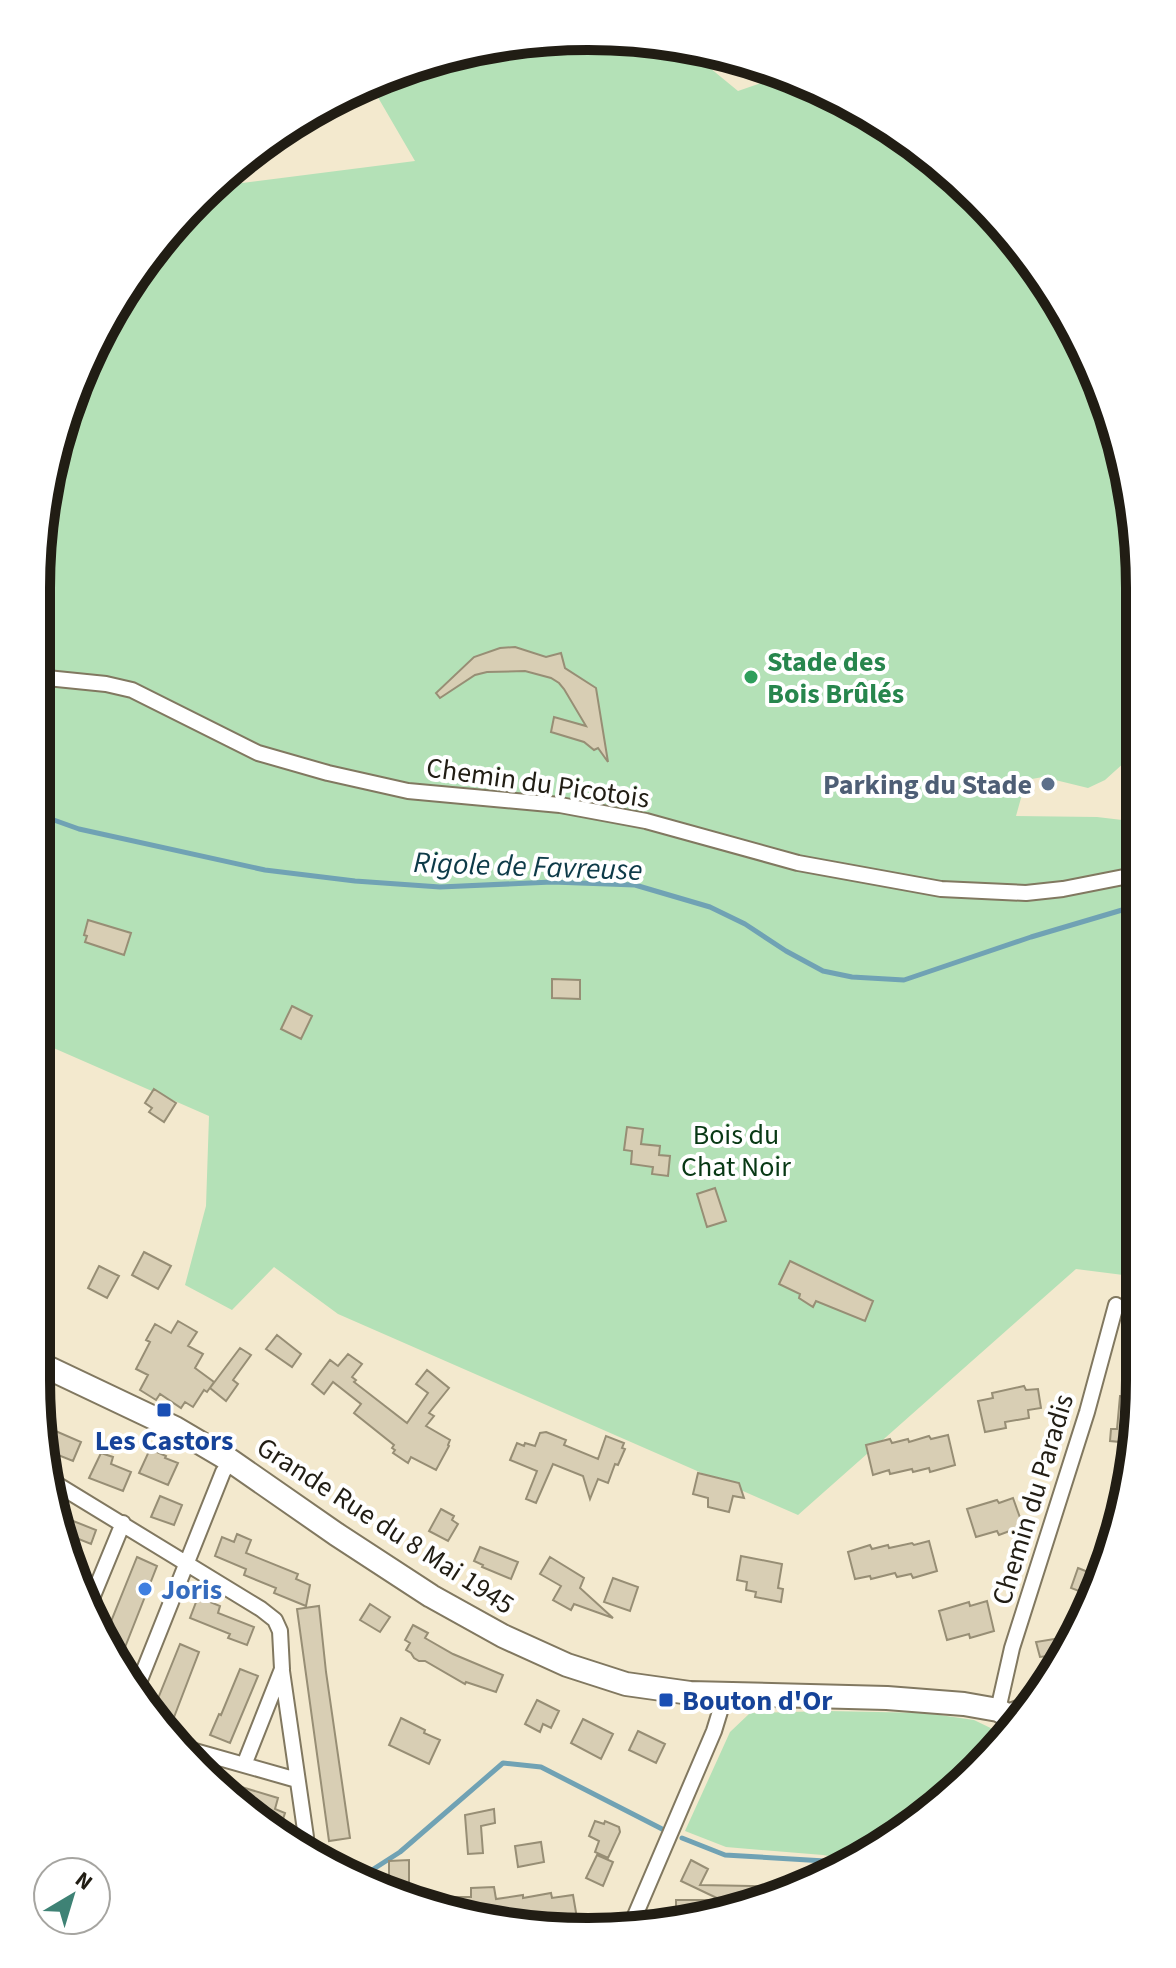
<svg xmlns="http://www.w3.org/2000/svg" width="1176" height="1968" viewBox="0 0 1176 1968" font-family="'Source Sans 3',sans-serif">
  <rect width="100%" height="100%" fill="#f3e9ce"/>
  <path fill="#b4e1b7" d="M588 36 682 45 738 91 787 74 800 78 895 129 1003 224 1066 312 1111 411 1139 551V752H1136L1105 780 1088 788 1043 777 1026 780 1016 816 1097 817 1139 822V1277L1076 1269 798 1515 338 1314 274 1267 232 1310 185 1285 206 1206 209 1116 49 1046 36 1055 37 551 64 418 68 416 67 408 129 281 198 197 211 187 415 161 369 82 377 78 481 47Z
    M828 1711 926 1713 974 1720 1003 1734 924 1818 846 1859 823 1855 726 1847 685 1831 730 1732 750 1713Z"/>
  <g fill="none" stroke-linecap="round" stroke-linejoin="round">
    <path stroke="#70a2b4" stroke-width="5" d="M1040 275 1110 410
      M37 814 79 829 265 870 355 881 440 887 552 882 635 885 710 907 745 924 786 951 823 971 852 977 904 980 1031 937 1139 905
      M682 1838 725 1855 825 1861 838 1864
      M372 1870 400 1852 503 1763 541 1767 666 1831"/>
  </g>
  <path fill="#d8ceb4" stroke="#978e75" stroke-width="2" d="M515 647 546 657 561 653 565 668 596 688 608 762 598 748 594 750 584 742 551 732 554 717 586 726 564 689 559 683 551 678 525 671 487 672 475 675 440 698 436 693 474 657 500 648Z
    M88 920 131 933 124 955 85 942 87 936 84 935Z
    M552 979 580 980V999L552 998Z
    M292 1006 312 1016 301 1039 281 1029Z
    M154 1089 176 1103 164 1122 149 1112 152 1108 145 1103Z
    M627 1127 643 1129 641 1144 660 1146 659 1155 670 1156 668 1176 652 1174 653 1167 631 1164 632 1151 624 1150Z
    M715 1188 726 1221 707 1227 697 1194Z
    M144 1252 171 1266 158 1289 132 1275Z
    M790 1261 873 1301 865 1321 816 1301 813 1307 799 1298 800 1294 779 1284Z
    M99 1266 119 1276 107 1298 88 1288Z
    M178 1321 197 1332 188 1346 203 1354 195 1368 214 1382 207 1392 204 1390 193 1407 185 1402 181 1408 160 1394 156 1400 140 1390 148 1375 136 1369 150 1342 146 1340 155 1324 171 1333Z
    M277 1335 301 1354 292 1367 266 1349Z
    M240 1348 251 1355 233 1380 238 1384 226 1401 210 1388Z
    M348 1354 362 1364 352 1377 356 1380 354 1382 407 1423 428 1393 416 1384 427 1370 449 1388 429 1413 434 1416 426 1426 450 1440 448 1445 449 1446 436 1470 411 1457 408 1463 393 1453 395 1450 392 1448 394 1445 354 1413 361 1404 333 1382 324 1394 312 1384 330 1360 338 1366Z
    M1024 1386 1026 1390 1038 1389 1041 1408 1028 1410 1029 1418 1005 1422 1006 1428 985 1432 978 1401 993 1398 992 1393Z
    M1120 1396 1139 1398V1417L1132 1449 1120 1448V1442L1110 1441 1111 1429H1117Z
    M44 1426 81 1442 73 1461 48 1451Z
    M546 1432 566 1440 564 1445 598 1459 606 1436 624 1443 622 1448 625 1449 618 1465 615 1464 608 1483 598 1479 590 1499 583 1476 553 1464 536 1503 526 1499 537 1471 510 1460 517 1443 524 1446 525 1443 535 1446 540 1433Z
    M948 1435 955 1465 930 1472 929 1468 913 1472 912 1469 890 1474 889 1470 873 1475 866 1445 890 1439 892 1443 908 1439 909 1442 929 1436 931 1439Z
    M150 1449 166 1456 165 1458 178 1463 168 1485 139 1473Z
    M101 1453 113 1457 111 1464 131 1472 123 1491 89 1478Z
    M698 1473 739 1483 744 1498 733 1496 729 1512 708 1507V1498L693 1494Z
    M160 1496 182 1505 174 1525 151 1517Z
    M1013 1498 1023 1526 999 1535 997 1531 976 1537 967 1509 997 1500 999 1503Z
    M441 1509 454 1516 452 1520 458 1524 448 1541 429 1531Z
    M58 1515 96 1530 91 1544 61 1532Z
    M237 1534 251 1540 246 1553 298 1574 296 1579 310 1585 306 1606 274 1593 276 1588 244 1575 246 1569 215 1556 222 1537 234 1542Z
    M929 1541 937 1571 913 1578 911 1574 897 1577 895 1573 871 1579 870 1576 855 1579 848 1552 870 1545 872 1549 888 1545 889 1548 912 1543 914 1545Z
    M480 1547 518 1562 511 1579 482 1567 483 1565 474 1561Z
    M741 1556 782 1564 778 1588 783 1589 781 1602 755 1597 756 1592 746 1590 747 1582 737 1580Z
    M137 1557 157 1566 120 1660 106 1634Z
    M550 1557 584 1578 580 1588 613 1618 574 1604 571 1610 553 1600 561 1586 540 1574Z
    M1078 1568 1101 1577 1092 1596 1071 1588Z
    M613 1578 638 1587 630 1611 604 1602Z
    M198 1597 220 1606 218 1613 254 1627 247 1645 228 1638 230 1634 190 1618Z
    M987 1601 994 1631 970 1638 969 1634 947 1640 939 1611 969 1602 970 1606Z
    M370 1604 390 1617 380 1632 360 1620Z
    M319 1606 326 1672 350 1838 329 1841 297 1609Z
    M413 1625 428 1633 425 1638 453 1654 503 1675 496 1692 466 1682 465 1684 425 1661H419L414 1658 411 1653 406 1650 410 1643 405 1640Z
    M1072 1636 1063 1654 1040 1657 1036 1642Z
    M180 1644 199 1652 171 1725 151 1716Z
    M240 1669 258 1676 230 1743 210 1735 219 1714 221 1715Z
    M537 1700 559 1711 551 1728 543 1724 540 1732 525 1724Z
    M401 1718 425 1730 424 1733 440 1740 429 1764 389 1745Z
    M583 1719 613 1734 601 1759 571 1743Z
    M638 1731 665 1744 656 1763 629 1750Z
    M218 1780 278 1798 275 1809 285 1813 281 1825 260 1819Z
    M494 1809 495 1823 481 1826 483 1853 468 1854 465 1815Z
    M595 1821 604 1824 605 1821 619 1827 620 1832 608 1858 595 1852 599 1841 589 1836Z
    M541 1842 544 1862 518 1867 515 1846Z
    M597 1855 613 1862 603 1886 586 1878Z
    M409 1860V1902L389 1892V1861Z
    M691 1860 708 1869 700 1885 795 1887 766 1903 676 1917V1900H721L681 1881Z
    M494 1887 496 1899 523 1895V1898L551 1893 552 1898 573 1895 578 1924 565 1927 564 1920 539 1924 418 1904V1897H471V1888Z"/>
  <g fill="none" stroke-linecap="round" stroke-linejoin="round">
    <g stroke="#817860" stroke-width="18">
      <path id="minor" d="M37 677 106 684 132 690 258 753 328 773 408 791 560 805 646 821 798 863 941 889 1026 893 1063 889 1139 874
        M53 1482 261 1609 275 1620 280 1631 282 1669 244 1765
        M90 1603 123 1523
        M282 1671 306 1837
        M136 1690 223 1472 231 1461
        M998 1710 1012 1648 1087 1412 1116 1305
        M1005 1713 1033 1702
        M184 1748 297 1780
        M631 1925 714 1731 725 1695"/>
    </g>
    <g stroke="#817860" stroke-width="26">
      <path id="secondary" d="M36 1362 175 1428 231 1461 336 1534 431 1596 503 1636 567 1665 626 1684 690 1693 887 1698 964 1704 998 1710 1016 1720"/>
    </g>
    <use href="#minor" stroke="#fff" stroke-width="14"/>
    <use href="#secondary" stroke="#fff" stroke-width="22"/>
  </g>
  <circle fill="#2e9e5b" stroke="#fff" stroke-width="3" cx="751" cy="677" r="8"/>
  <circle fill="#5c6f8a" stroke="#fff" stroke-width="3" cx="1048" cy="784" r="8"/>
  <g fill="#1a4fb4" stroke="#fff" stroke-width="3">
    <rect x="156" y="1402" width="16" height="16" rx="4"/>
    <rect x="658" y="1692" width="16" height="16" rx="4"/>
  </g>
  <circle fill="#3f7fe0" stroke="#fff" stroke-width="3" cx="145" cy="1589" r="8"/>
  <g text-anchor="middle" stroke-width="8" stroke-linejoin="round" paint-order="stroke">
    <g font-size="28" font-weight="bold" fill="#27864d" stroke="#fff" text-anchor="start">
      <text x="767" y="671">Stade des<tspan x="767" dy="32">Bois Brûlés</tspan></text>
    </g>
    <g font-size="28" fill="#211d14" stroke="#fff">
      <text transform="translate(538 782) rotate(8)" y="10">Chemin du Picotois</text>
      <text transform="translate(1032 1499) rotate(-73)" y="10">Chemin du Paradis</text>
      <text transform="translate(386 1525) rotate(33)" y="10">Grande Rue du 8 Mai 1945</text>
    </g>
    <g font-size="28" font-weight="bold" fill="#4e5e75" stroke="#fff" text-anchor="end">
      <text x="1032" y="794">Parking du Stade</text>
    </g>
    <g font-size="28" fill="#083814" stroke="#fff">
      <text x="736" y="1144">Bois du<tspan x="736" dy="32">Chat Noir</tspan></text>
    </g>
    <g font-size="28" font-weight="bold" fill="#164399" stroke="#fff">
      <text x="164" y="1450">Les Castors</text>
      <text x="682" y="1710" text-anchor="start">Bouton d'Or</text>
    </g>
    <g font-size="28" font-weight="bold" fill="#366cbe" stroke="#fff" text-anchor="start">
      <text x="161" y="1599">Joris</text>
    </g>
    <g font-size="30" font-style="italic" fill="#0d3a48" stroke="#fff">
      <text transform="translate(528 866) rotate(2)" y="10">Rigole de Favreuse</text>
    </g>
  </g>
  <path d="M0 0H1176V1968H0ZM588 50H588A538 538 0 0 1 1126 588V1380A538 538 0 0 1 588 1918H588A538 538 0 0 1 50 1380V588A538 538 0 0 1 588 50Z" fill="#fff" fill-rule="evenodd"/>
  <path fill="none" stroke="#211d14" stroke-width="10" d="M588 50H588A538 538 0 0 1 1126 588V1380A538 538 0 0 1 588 1918H588A538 538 0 0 1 50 1380V588A538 538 0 0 1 588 50Z"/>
  <g transform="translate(72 1896) rotate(38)"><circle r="38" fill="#ffffff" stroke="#a6a5a1" stroke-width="2"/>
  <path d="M0-6L14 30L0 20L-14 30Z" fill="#3e8275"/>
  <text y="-12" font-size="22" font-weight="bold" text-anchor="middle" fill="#211d14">N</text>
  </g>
</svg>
